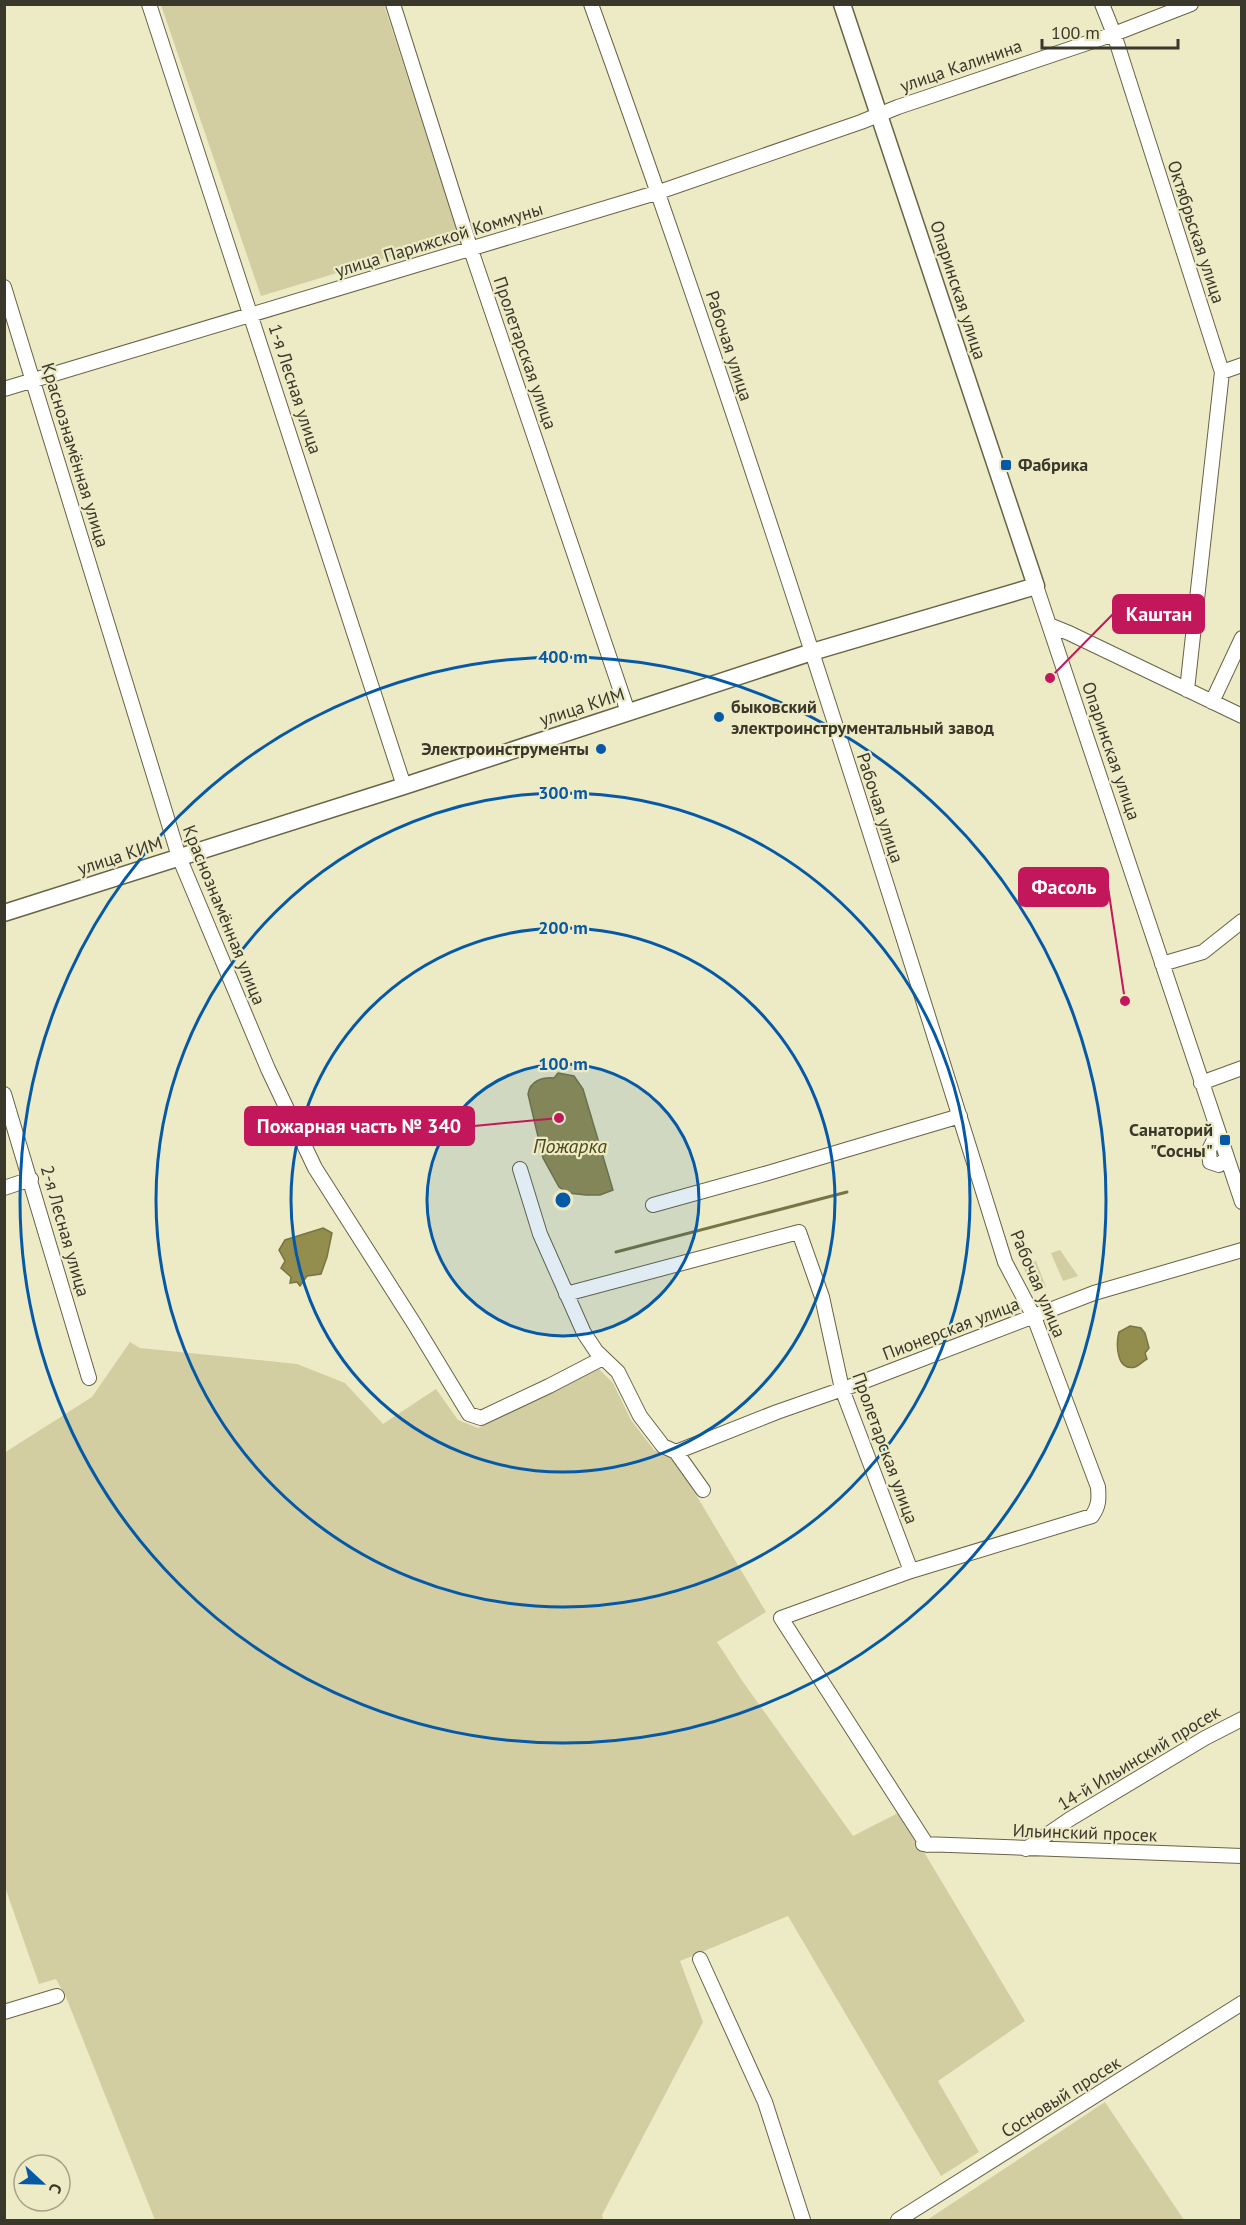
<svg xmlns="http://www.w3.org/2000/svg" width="1246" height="2225" viewBox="0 0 1246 2225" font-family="'PT Sans',sans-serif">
  <rect width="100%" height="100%" fill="#edeac6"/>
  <path fill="#d2cea1" d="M161 5H384L459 236 261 296Z
    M1060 1250 1078 1276 1063 1281 1051 1253Z
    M1036 1261 1046 1287 1033 1292 1023 1266Z
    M130 1342 140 1348 297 1364 345 1383 383 1424 436 1389 458 1420 478 1428 599 1369 613 1383 631 1420 654 1450 674 1458 766 1612 717 1642 743 1682 853 1836 898 1813 918 1842 1025 2021 938 2081 979 2152 941 2176 788 1916 680 1961 703 2022 602 2215 603 2220H155L66 1997 56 1979 39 1984 5 1887 4 1453 92 1397Z
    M1105 2102 1184 2220H927Z"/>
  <path fill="#938d4e" stroke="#787443" stroke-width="1.5" d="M558 1073 574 1076 583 1089 613 1190 600 1195H586L568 1193 559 1187 543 1158 528 1094C530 1081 542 1077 554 1078Z
    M323 1228 332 1233 327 1257 321 1274 307 1276 300 1286 297 1282 290 1283 291 1277 281 1268 285 1261 279 1250 285 1240Z
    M1130 1326 1141 1328 1145 1333 1149 1348 1145 1353 1147 1359C1143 1361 1139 1366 1135 1367 1116 1372 1116 1343 1119 1332Z"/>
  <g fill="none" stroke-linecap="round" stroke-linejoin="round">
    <path stroke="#787443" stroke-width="3" d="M616 1252 847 1192"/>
    <g stroke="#676445" stroke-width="16">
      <path id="minor" d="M149 4 404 786
        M393 4 471 250 628 712
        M591 4C741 420 874 841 1005 1262L1034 1317 1098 1487C1099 1499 1099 1506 1092 1516L911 1571 781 1618 927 1845
        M1102 4 1114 34 1222 372 1187 690
        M4 287 179 857 268 1069 315 1168 415 1325 469 1414 481 1418 549 1386 603 1358
        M1222 372 1242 365
        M4 389 659 192 861 122 898 107 1114 34 1191 4
        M1036 586 1242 1202
        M1049 625 1069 633 1242 716
        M1212 702 1242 638
        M1162 964 1203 952 1242 921
        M1201 1083 1242 1068
        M4 1094 89 1378
        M1218 1132 1209 1150 1210 1162 1219 1165 1227 1158
        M520 1169 540 1234 584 1333 596 1351 618 1372 640 1416 663 1446 676 1452 703 1490
        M4 1188 31 1179
        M653 1205 768 1173 960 1116
        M566 1294 799 1232 822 1297 842 1389 911 1571
        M676 1452 777 1412 857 1384 1094 1293 1242 1250
        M923 1844 1242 1856
        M1026 1849 1070 1819 1205 1738 1242 1719
        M700 1959 765 2102 803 2220
        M4 2012 57 1996
        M898 2220 1242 2003"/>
    </g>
    <g stroke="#676445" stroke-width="19">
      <path id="major" d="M4 913 404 786 812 652 1036 586 842 4"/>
    </g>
    <use href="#minor" stroke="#fff" stroke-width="14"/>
    <use href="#major" stroke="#fff" stroke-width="16"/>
  </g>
  <circle cx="563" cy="1200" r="136" fill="#0559a7" fill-opacity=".12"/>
  <g fill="none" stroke="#0559a7" stroke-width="3">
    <circle cx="563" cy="1200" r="136"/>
    <circle cx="563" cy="1200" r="272"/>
    <circle cx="563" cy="1200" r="407"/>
    <circle cx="563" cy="1200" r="543"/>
  </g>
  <g fill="#0559a7" stroke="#edeac6" stroke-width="2">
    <rect x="1000" y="459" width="12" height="12" rx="3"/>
    <circle cx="719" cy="717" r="6"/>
    <circle cx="601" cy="749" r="6"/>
    <rect x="1219" y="1134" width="12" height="12" rx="3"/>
  </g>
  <g text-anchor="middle" stroke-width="4.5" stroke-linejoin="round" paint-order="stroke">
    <g font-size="18" fill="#39382a" stroke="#edeac6">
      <text transform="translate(961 66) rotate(-19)" y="6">улица Калинина</text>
      <text transform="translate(1196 232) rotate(72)" y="6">Октябрьская улица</text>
      <text transform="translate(439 240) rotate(-17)" y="6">улица Парижской Коммуны</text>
      <text transform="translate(958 290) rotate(72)" y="6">Опаринская улица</text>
      <text transform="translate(729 346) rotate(72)" y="6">Рабочая улица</text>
      <text transform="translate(525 353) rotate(71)" y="6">Пролетарская улица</text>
      <text transform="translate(295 389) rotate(72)" y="6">1-я Лесная улица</text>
      <text transform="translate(75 455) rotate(73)" y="6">Краснознамённая улица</text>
      <text transform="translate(582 707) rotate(-18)" y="6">улица КИМ</text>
      <text transform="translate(1111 751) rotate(71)" y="6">Опаринская улица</text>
      <text transform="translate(880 808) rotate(72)" y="6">Рабочая улица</text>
      <text transform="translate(120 856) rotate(-18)" y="6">улица КИМ</text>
      <text transform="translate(224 915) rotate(68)" y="6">Краснознамённая улица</text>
      <text transform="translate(65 1231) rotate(74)" y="6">2-я Лесная улица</text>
      <text transform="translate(1038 1284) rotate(67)" y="6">Рабочая улица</text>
      <text transform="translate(951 1329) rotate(-21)" y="6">Пионерская улица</text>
      <text transform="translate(885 1448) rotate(70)" y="6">Пролетарская улица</text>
      <text transform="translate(1139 1758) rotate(-31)" y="6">14-й Ильинский просек</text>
      <text transform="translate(1085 1833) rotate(2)" y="6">Ильинский просек</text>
      <text transform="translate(1061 2097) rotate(-32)" y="6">Сосновый просек</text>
    </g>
    <g font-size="18" font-weight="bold" fill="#39382a" stroke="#edeac6" text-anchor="start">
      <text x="1018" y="471">Фабрика</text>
      <text x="731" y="713">быковский<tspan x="731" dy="21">электроинструментальный завод</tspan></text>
      <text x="589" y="755" text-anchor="end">Электроинструменты</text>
      <text x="1213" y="1136" text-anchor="end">Санаторий<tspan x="1213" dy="21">"Сосны"</tspan></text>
    </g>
    <g font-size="20" font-style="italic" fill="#4f4a19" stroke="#edeac6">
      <text x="570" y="1153">Пожарка</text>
    </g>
  </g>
  <circle cx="563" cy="1200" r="9" fill="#0559a7" stroke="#edeac6" stroke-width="3"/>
  <g font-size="18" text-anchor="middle" font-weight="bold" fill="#0559a7" stroke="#edeac6" stroke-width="4.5" stroke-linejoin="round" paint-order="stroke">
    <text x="563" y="663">400 m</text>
    <text x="563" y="799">300 m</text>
    <text x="563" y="934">200 m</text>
    <text x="563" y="1070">100 m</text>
  </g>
  <path fill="none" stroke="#c2185b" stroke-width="2" d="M1050 678L1113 614M1125 1001L1108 887M559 1118L474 1126"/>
  <g fill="#c2185b" stroke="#edeac6" stroke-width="2">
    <circle cx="1050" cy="678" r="6"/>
    <circle cx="1125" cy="1001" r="6"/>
    <circle cx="559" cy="1118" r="6"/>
  </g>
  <g fill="#c2185b" stroke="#c2185b" stroke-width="2">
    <rect x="1113" y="595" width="91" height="38" rx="6"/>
    <rect x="1019" y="868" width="89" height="38" rx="6"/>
    <rect x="245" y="1107" width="229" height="38" rx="6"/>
  </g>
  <g font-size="20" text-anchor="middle" font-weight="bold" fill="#fff">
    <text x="1159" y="621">Каштан</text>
    <text x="1064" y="894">Фасоль</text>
    <text x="359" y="1133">Пожарная часть № 340</text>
  </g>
  <rect width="1246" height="2225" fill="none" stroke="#39382a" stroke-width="12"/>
  <g transform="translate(42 2183) rotate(112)"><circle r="28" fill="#edeac6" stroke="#a5a388" stroke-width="1.5"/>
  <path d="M0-4.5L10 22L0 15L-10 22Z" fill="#0559a7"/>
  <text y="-9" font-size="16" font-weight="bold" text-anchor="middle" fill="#39382a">С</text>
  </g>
  <path d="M1042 39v9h136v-9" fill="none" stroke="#39382a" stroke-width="3"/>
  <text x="1051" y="39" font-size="18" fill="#39382a" stroke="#edeac6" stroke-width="4.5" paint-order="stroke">100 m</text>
</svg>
